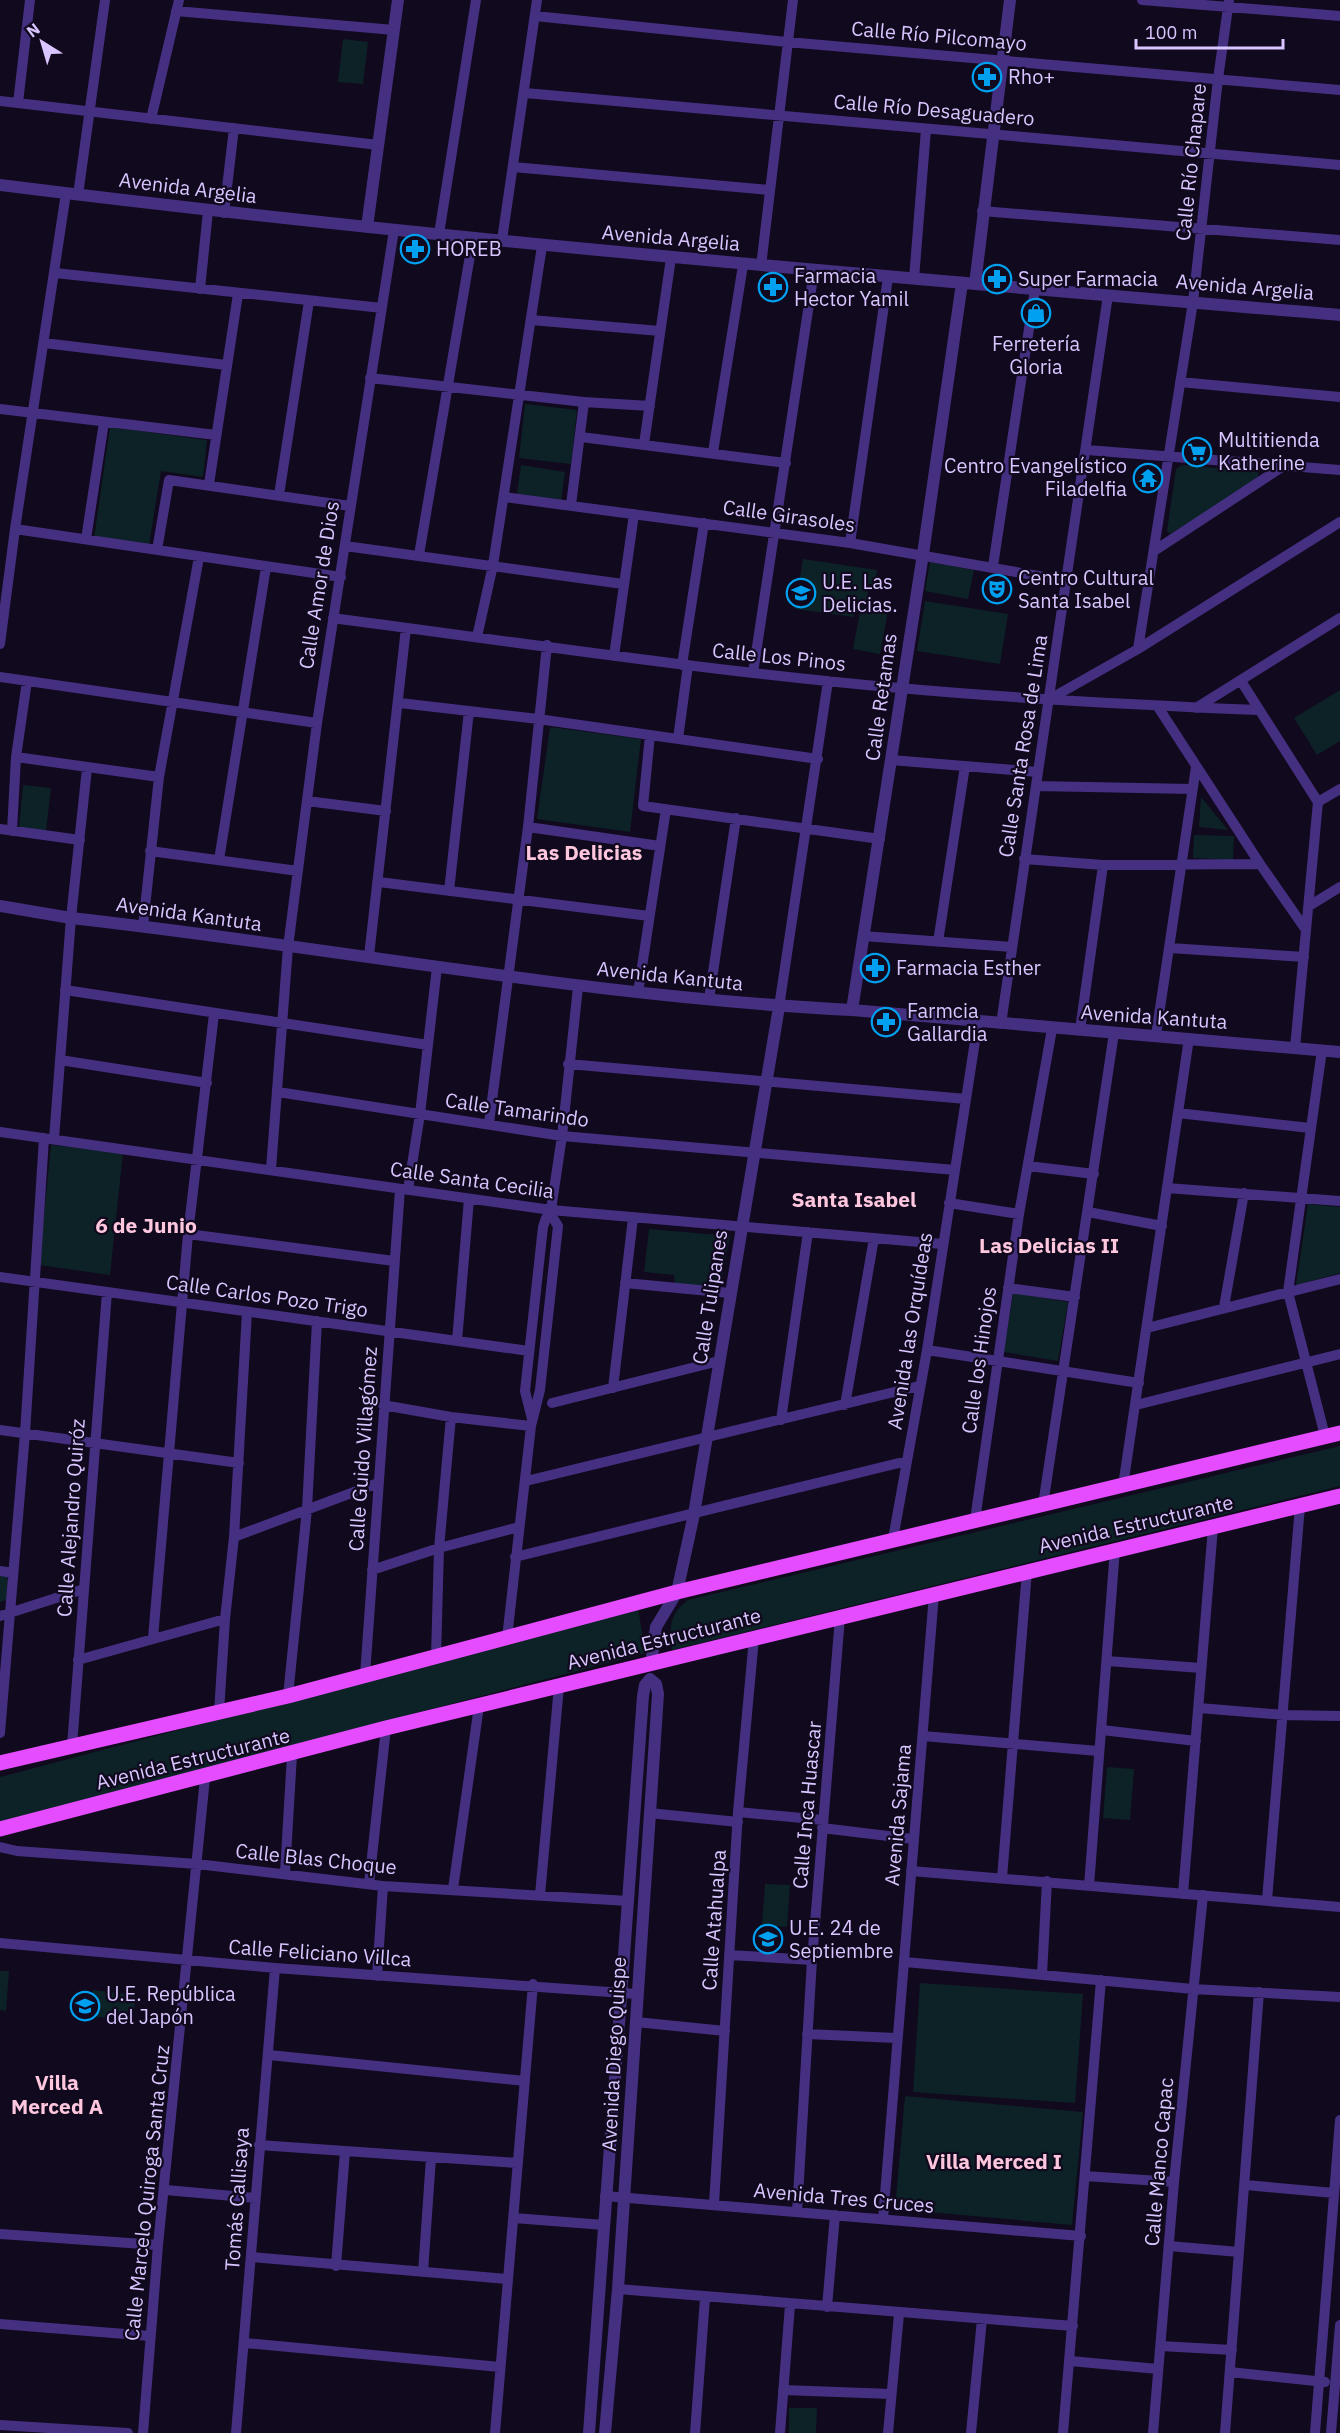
<svg xmlns="http://www.w3.org/2000/svg" width="1340" height="2433" viewBox="0 0 1340 2433" font-family="'IBM Plex Sans',sans-serif">
  <rect width="100%" height="100%" fill="#11091d"/>
  <path fill="#0c2227" d="M343 39 368 42 363 84 338 82Z
    M525 404 577 410 571 464 519 458Z
    M110 427 207 440 203 477 161 471 149 545 94 538Z
    M521 465 565 472 561 501 517 494Z
    M1182 465 1258 472V480L1170 534 1167 531 1176 469Z
    M803 559 877 570 875 584H869L866 605 856 603 854 617 795 609Z
    M930 562 974 570 968 599 925 591Z
    M925 601 1008 614 1000 664 917 651Z
    M861 606 888 611 880 654 853 649Z
    M1340 690V741L1317 755 1294 718Z
    M550 727 641 739 630 832 537 819Z
    M23 785 51 788 46 831 19 828Z
    M1201 797 1228 830 1199 827Z
    M1194 835 1234 836 1233 860 1193 858Z
    M51 1145 123 1153 110 1275 39 1265Z
    M1308 1204 1340 1207V1273L1296 1285Z
    M649 1229 730 1236 720 1287 675 1286 674 1275 644 1272Z
    M1013 1293 1068 1302 1058 1361 1004 1352Z
    M1340 1446V1486L672 1650C670 1627 668 1615 688 1600Z
    M0 1574 7 1575 9 1599 0 1602Z
    M638 1609 646 1653 0 1822V1777Z
    M1107 1767 1134 1769 1130 1820 1103 1818Z
    M765 1884 790 1885 787 1927 762 1925Z
    M0 1971H9L6 2011 0 2010Z
    M920 1983 1083 1994 1075 2103 913 2092Z
    M93 1990 136 1995 133 2021 90 2016Z
    M905 2096 1083 2112 1072 2225 895 2209Z
    M789 2408H817L816 2433H789Z"/>
  <g fill="none" stroke-linecap="round" stroke-linejoin="round">
    <path stroke="#452f81" stroke-width="10" d="M1142 0 1340 16
      M176 11 394 30
      M535 16 787 42 1340 90
      M525 93 1340 165
      M0 101 378 145
      M18 103 30 0
      M151 119 179 0
      M513 167 769 190
      M78 195 105 0
      M982 211 1340 240
      M224 213 234 128
      M439 234 476 0
      M502 240 537 0
      M761 266 793 0
      M55 273 382 308
      M914 279 926 129
      M200 289 208 211
      M531 320 660 331
      M44 343 226 365
      M370 378 584 402 650 406
      M1180 382 1340 397
      M0 409 216 435
      M581 437 786 463
      M644 444 671 258
      M1087 450 1340 470
      M713 452 743 265
      M209 484 238 294
      M279 495 309 301
      M504 497 850 543 1067 581
      M571 505 584 402
      M15 529 341 577
      M86 539 104 422
      M850 543 888 277
      M345 546 623 584
      M157 550 169 480 350 506
      M1154 551 1282 467
      M419 555 473 238
      M993 566 1035 289
      M333 618C521 643 710 671 899 688 1019 699 1139 705 1259 710
      M477 637 493 565 542 246
      M0 644 15 529 66 193
      M1138 649 1193 302 1218 79 1229 0
      M614 656 634 514
      M682 665 704 523
      M753 673 814 271
      M0 677 317 723
      M1241 681 1318 802
      M1048 700 1138 649 1340 522
      M400 703 538 719 818 759
      M1158 707 1260 864 1306 930
      M1196 708 1340 618
      M650 735 643 806 880 839
      M678 739 688 665
      M16 757 159 777
      M891 760 1038 772
      M1036 786 1192 789
      M307 801 386 811
      M1318 802 1340 789
      M528 827 660 846
      M0 829 80 840
      M12 831 16 757 27 681
      M150 851 298 871
      M1024 859 1103 865 1260 864
      M219 860 266 567
      M379 882 649 916
      M449 891 469 711
      M1309 906 1340 887
      M143 926 159 777 199 557
      M863 936 1012 947
      M938 942 965 766
      M1170 948 1304 957
      M369 956 406 628
      M65 990 428 1045
      M638 993 666 809
      M709 999 736 818
      M779 1007 828 681
      M1001 1024 1108 295
      M1080 1030 1103 865
      M1156 1035 1196 767
      M1295 1048 1318 802
      M1322 1050 1288 1292 1325 1436
      M60 1060 207 1083
      M568 1064 966 1099
      M278 1092 562 1136 955 1170
      M1178 1113 1310 1128
      M489 1123 528 827 547 645
      M0 1132 551 1210 942 1244
      M54 1139 71 918 87 768
      M1028 1166 1094 1174
      M271 1169 288 947 317 723 394 230
      M1167 1188 1340 1201
      M408 1190 420 1114 437 967
      M949 1203 1019 1214
      M1088 1212 1162 1226
      M188 1234 394 1261
      M0 1277 529 1351
      M625 1283 730 1293
      M1008 1288 1075 1297
      M1224 1307 1244 1193
      M1147 1328 1340 1279
      M457 1341 469 1199
      M927 1350 1139 1383
      M613 1388 633 1218
      M552 1403 719 1361
      M383 1405 451 1417 531 1426
      M845 1405 874 1238
      M1136 1405 1340 1354
      M532 1419 525 1391 543 1227 546 1218 551 1215
      M781 1420 808 1232
      M0 1430 239 1463
      M526 1481 919 1386
      M1123 1486 1189 1038
      M1043 1505 1114 1033
      M975 1520 1019 1214 1052 1029
      M234 1537 378 1483
      M893 1539 927 1350 978 1022
      M515 1557 907 1461
      M372 1570 439 1548 519 1527
      M0 1571 13 1573
      M0 1616 84 1589
      M153 1638 188 1234 214 1014
      M507 1638 531 1426 540 1390 558 1226 551 1215V1210L562 1136 578 987
      M436 1657 439 1548 451 1417
      M78 1660 225 1619
      M1107 1661 1201 1668
      M365 1675 400 1189
      M288 1696 307 1509 317 1321
      M1199 1708 1284 1715 1340 1716
      M219 1712 225 1619 234 1537 247 1312
      M1102 1730 1196 1741
      M0 1733 25 1433 44 1138
      M923 1736 1098 1751
      M72 1746 107 1292
      M738 1812 823 1820
      M649 1813 738 1822
      M822 1828 913 1839
      M0 1847 17 1851 197 1864 383 1886 628 1901
      M911 1871 1340 1907
      M285 1873 292 1755
      M1002 1878 1027 1571
      M369 1884 386 1728
      M1089 1886 1115 1549
      M453 1889 479 1706
      M1183 1894 1213 1527
      M540 1895 559 1686
      M1267 1900 1300 1506
      M0 1943 275 1968 637 1994
      M729 1955 812 1960
      M905 1962 1193 1989 1340 1997
      M1042 1975 1047 1881
      M377 1976 383 1886
      M636 2022 725 2031
      M807 2034 896 2038
      M269 2055 525 2081
      M259 2145 517 2163
      M1085 2176 1174 2182
      M1246 2185 1334 2193
      M166 2190 255 2198
      M605 2196 1081 2236
      M714 2204 738 1812 754 1638
      M797 2212 812 1960 840 1617
      M514 2218 604 2225
      M883 2219 934 1594
      M0 2234 158 2245
      M1169 2246 1239 2252
      M251 2257 507 2279
      M336 2266 345 2151
      M423 2272 431 2158
      M618 2289 1073 2326
      M827 2307 835 2215
      M0 2324 150 2336
      M245 2343 500 2367
      M1161 2346 1232 2350
      M1070 2361 1158 2369
      M1230 2372 1325 2382
      M783 2390 891 2394
      M0 2425 128 2433
      M143 2433 158 2245 205 1778
      M236 2433 275 1968
      M495 2433 533 1984
      M695 2433 705 2298
      M780 2433 790 2305
      M888 2433 899 2314
      M971 2433 982 2319
      M1063 2433 1101 1980
      M1153 2433 1174 2182 1203 1895
      M1225 2433 1259 1992
      M1315 2433 1340 2120
      M1331 2433 1340 2325"/>
    <path stroke="#452f81" stroke-width="12" d="M0 185C446 241 893 277 1340 315
      M367 227 398 0
      M975 284 1010 0
      M0 906 71 918C331 947 590 997 852 1010L1340 1052
      M852 1010 923 554 962 283
      M651 1664 656 1627 677 1592 694 1514 779 1007
      M589 2433 643 1696 645 1685 650 1679 656 1684 658 1694 618 2289 605 2433"/>
    <path stroke="#e64cff" stroke-width="15" d="M0 1763 288 1696 677 1592 1340 1433
      M0 1829 386 1728 1340 1496"/>
  </g>
  <defs>
    <g id="pharmacy-ring" transform="scale(1.5)"><circle r="9.5" fill="#11091d" stroke="#00a0f0" stroke-width="1.5"/><path d="M-2-6h4v4h4v4h-4v4h-4v-4h-4v-4h4Z" fill="#00a0f0"/></g>
    <g id="shop-ring" transform="scale(1.5)"><circle r="9.5" fill="#11091d" stroke="#00a0f0" stroke-width="1.5"/><path d="M-5-2.5h2.3a2.7 3.5 0 0 1 5.4 0H5L5.5 6h-11ZM-1.5-2.5h3a1.5 2.3 0 0 0-3 0Z" fill="#00a0f0"/></g>
    <g id="supermarket-ring" transform="scale(1.5)"><circle r="9.5" fill="#11091d" stroke="#00a0f0" stroke-width="1.5"/><path d="M-6-5.5h2.5l.6 2H6L4.5 2H-2.5L-4.4-4H-6ZM-1.5 3.2a1.3 1.3 0 1 0 .1 0ZM3 3.2a1.3 1.3 0 1 0 .1 0Z" fill="#00a0f0"/></g>
    <g id="temple-ring" transform="scale(1.5)"><circle r="9.5" fill="#11091d" stroke="#00a0f0" stroke-width="1.5"/><path d="M0-6L5-2H3V0L6.5 2.5H4V6H1.5V3h-3V6H-4V2.5H-6.5L-3 0V-2H-5Z" fill="#00a0f0"/></g>
    <g id="theatre-ring" transform="scale(1.5)"><circle r="9.5" fill="#11091d" stroke="#00a0f0" stroke-width="1.5"/><path d="M-5-5.5Q0-4 5-5.5V0Q5 5 0 6Q-5 5-5 0ZM-3.3-2.5H-1v1.5H-3.3ZM1-2.5H3.3v1.5H1ZM-2.8 1Q0 5.5 2.8 1Z" fill="#00a0f0"/></g>
    <g id="school-ring" transform="scale(1.5)"><circle r="9.5" fill="#11091d" stroke="#00a0f0" stroke-width="1.5"/><path d="M0-5L7-2L0 1L-7-2ZM-4 1L0 2.5L4 1V4Q0 6-4 4Z" fill="#00a0f0"/></g>
  </defs>
  <g fill-rule="evenodd">
    <use href="#pharmacy-ring" x="987" y="77"/>
    <use href="#pharmacy-ring" x="415" y="249"/>
    <use href="#pharmacy-ring" x="997" y="279"/>
    <use href="#pharmacy-ring" x="773" y="287"/>
    <use href="#shop-ring" x="1036" y="313"/>
    <use href="#supermarket-ring" x="1197" y="452"/>
    <use href="#temple-ring" x="1148" y="478"/>
    <use href="#theatre-ring" x="997" y="589"/>
    <use href="#school-ring" x="801" y="593"/>
    <use href="#pharmacy-ring" x="875" y="968"/>
    <use href="#pharmacy-ring" x="886" y="1022"/>
    <use href="#school-ring" x="768" y="1939"/>
    <use href="#school-ring" x="85" y="2006"/>
  </g>
  <g text-anchor="middle" stroke-width="4.5" stroke-linejoin="round" paint-order="stroke">
    <g font-size="20" fill="#d9c5ff" stroke="#11091d">
      <text transform="translate(939 36) rotate(5)" y="7">Calle Río Pilcomayo</text>
      <text transform="translate(934 110) rotate(5)" y="7">Calle Río Desaguadero</text>
      <text transform="translate(1191 162) rotate(-84)" y="7">Calle Río Chapare</text>
      <text transform="translate(188 188) rotate(7)" y="7">Avenida Argelia</text>
      <text transform="translate(671 238) rotate(5)" y="7">Avenida Argelia</text>
      <text transform="translate(1245 287) rotate(5)" y="7">Avenida Argelia</text>
      <text transform="translate(789 516) rotate(8)" y="7">Calle Girasoles</text>
      <text transform="translate(319 585) rotate(-81)" y="7">Calle Amor de Dios</text>
      <text transform="translate(779 657) rotate(6)" y="7">Calle Los Pinos</text>
      <text transform="translate(881 697) rotate(-82)" y="7">Calle Retamas</text>
      <text transform="translate(1023 746) rotate(-81)" y="7">Calle Santa Rosa de Lima</text>
      <text transform="translate(189 914) rotate(8)" y="7">Avenida Kantuta</text>
      <text transform="translate(670 976) rotate(6)" y="7">Avenida Kantuta</text>
      <text transform="translate(1154 1017) rotate(4)" y="7">Avenida Kantuta</text>
      <text transform="translate(517 1110) rotate(8)" y="7">Calle Tamarindo</text>
      <text transform="translate(472 1180) rotate(8)" y="7">Calle Santa Cecilia</text>
      <text transform="translate(267 1296) rotate(8)" y="7">Calle Carlos Pozo Trigo</text>
      <text transform="translate(710 1297) rotate(-81)" y="7">Calle Tulipanes</text>
      <text transform="translate(910 1331) rotate(-81)" y="7">Avenida las Orquídeas</text>
      <text transform="translate(979 1360) rotate(-82)" y="7">Calle los Hinojos</text>
      <text transform="translate(363 1449) rotate(-86)" y="7">Calle Guido Villagómez</text>
      <text transform="translate(71 1518) rotate(-86)" y="7">Calle Alejandro Quiróz</text>
      <text transform="translate(1136 1524) rotate(-13)" y="7">Avenida Estructurante</text>
      <text transform="translate(664 1639) rotate(-14)" y="7">Avenida Estructurante</text>
      <text transform="translate(193 1759) rotate(-14)" y="7">Avenida Estructurante</text>
      <text transform="translate(807 1805) rotate(-85)" y="7">Calle Inca Huascar</text>
      <text transform="translate(898 1815) rotate(-85)" y="7">Avenida Sajama</text>
      <text transform="translate(316 1859) rotate(6)" y="7">Calle Blas Choque</text>
      <text transform="translate(714 1920) rotate(-86)" y="7">Calle Atahualpa</text>
      <text transform="translate(320 1953) rotate(4)" y="7">Calle Feliciano Villca</text>
      <text transform="translate(614 2054) rotate(-87)" y="7">Avenida Diego Quispe</text>
      <text transform="translate(1159 2162) rotate(-85)" y="7">Calle Manco Capac</text>
      <text transform="translate(147 2193) rotate(-84)" y="7">Calle Marcelo Quiroga Santa Cruz</text>
      <text transform="translate(844 2198) rotate(5)" y="7">Avenida Tres Cruces</text>
      <text transform="translate(237 2199) rotate(-86)" y="7">Tomás Callisaya</text>
    </g>
    <g font-size="20" fill="#d9c5ff" stroke="#11091d" text-anchor="start">
      <text x="1008" y="84">Rho+</text>
      <text x="436" y="256">HOREB</text>
      <text x="794" y="283">Farmacia<tspan x="794" dy="23">Hector Yamil</tspan></text>
      <text x="1018" y="286">Super Farmacia</text>
      <text x="1036" y="351" text-anchor="middle">Ferretería<tspan x="1036" dy="23">Gloria</tspan></text>
      <text x="1218" y="447">Multitienda<tspan x="1218" dy="23">Katherine</tspan></text>
      <text x="1127" y="473" text-anchor="end">Centro Evangelístico<tspan x="1127" dy="23">Filadelfia</tspan></text>
      <text x="1018" y="585">Centro Cultural<tspan x="1018" dy="23">Santa Isabel</tspan></text>
      <text x="822" y="589">U.E. Las<tspan x="822" dy="23">Delicias.</tspan></text>
      <text x="896" y="975">Farmacia Esther</text>
      <text x="907" y="1018">Farmcia<tspan x="907" dy="23">Gallardia</tspan></text>
      <text x="789" y="1935">U.E. 24 de<tspan x="789" dy="23">Septiembre</tspan></text>
      <text x="106" y="2001">U.E. República<tspan x="106" dy="23">del Japón</tspan></text>
    </g>
    <g font-size="21" font-weight="bold" fill="#ffc7de" stroke="#11091d">
      <text x="584" y="860">Las Delicias</text>
      <text x="854" y="1207">Santa Isabel</text>
      <text x="146" y="1233">6 de Junio</text>
      <text x="1049" y="1253">Las Delicias II</text>
      <text x="57" y="2090">Villa<tspan x="57" dy="24">Merced A</tspan></text>
      <text x="994" y="2169">Villa Merced I</text>
    </g>
  </g>
  <g transform="translate(42 42) rotate(323)" stroke="#11091d" stroke-width="4.5" paint-order="stroke">
  <path d="M0-4.5L10 22L0 15L-10 22Z" fill="#d9c5ff"/>
  <text y="-9" font-size="16" font-weight="bold" text-anchor="middle" fill="#d9c5ff">N</text>
  </g>
  <path d="M1136 39v9h147v-9" fill="none" stroke="#d9c5ff" stroke-width="3"/>
  <text x="1145" y="39" font-size="18" fill="#d9c5ff" stroke="#11091d" stroke-width="4.5" paint-order="stroke">100 m</text>
</svg>
